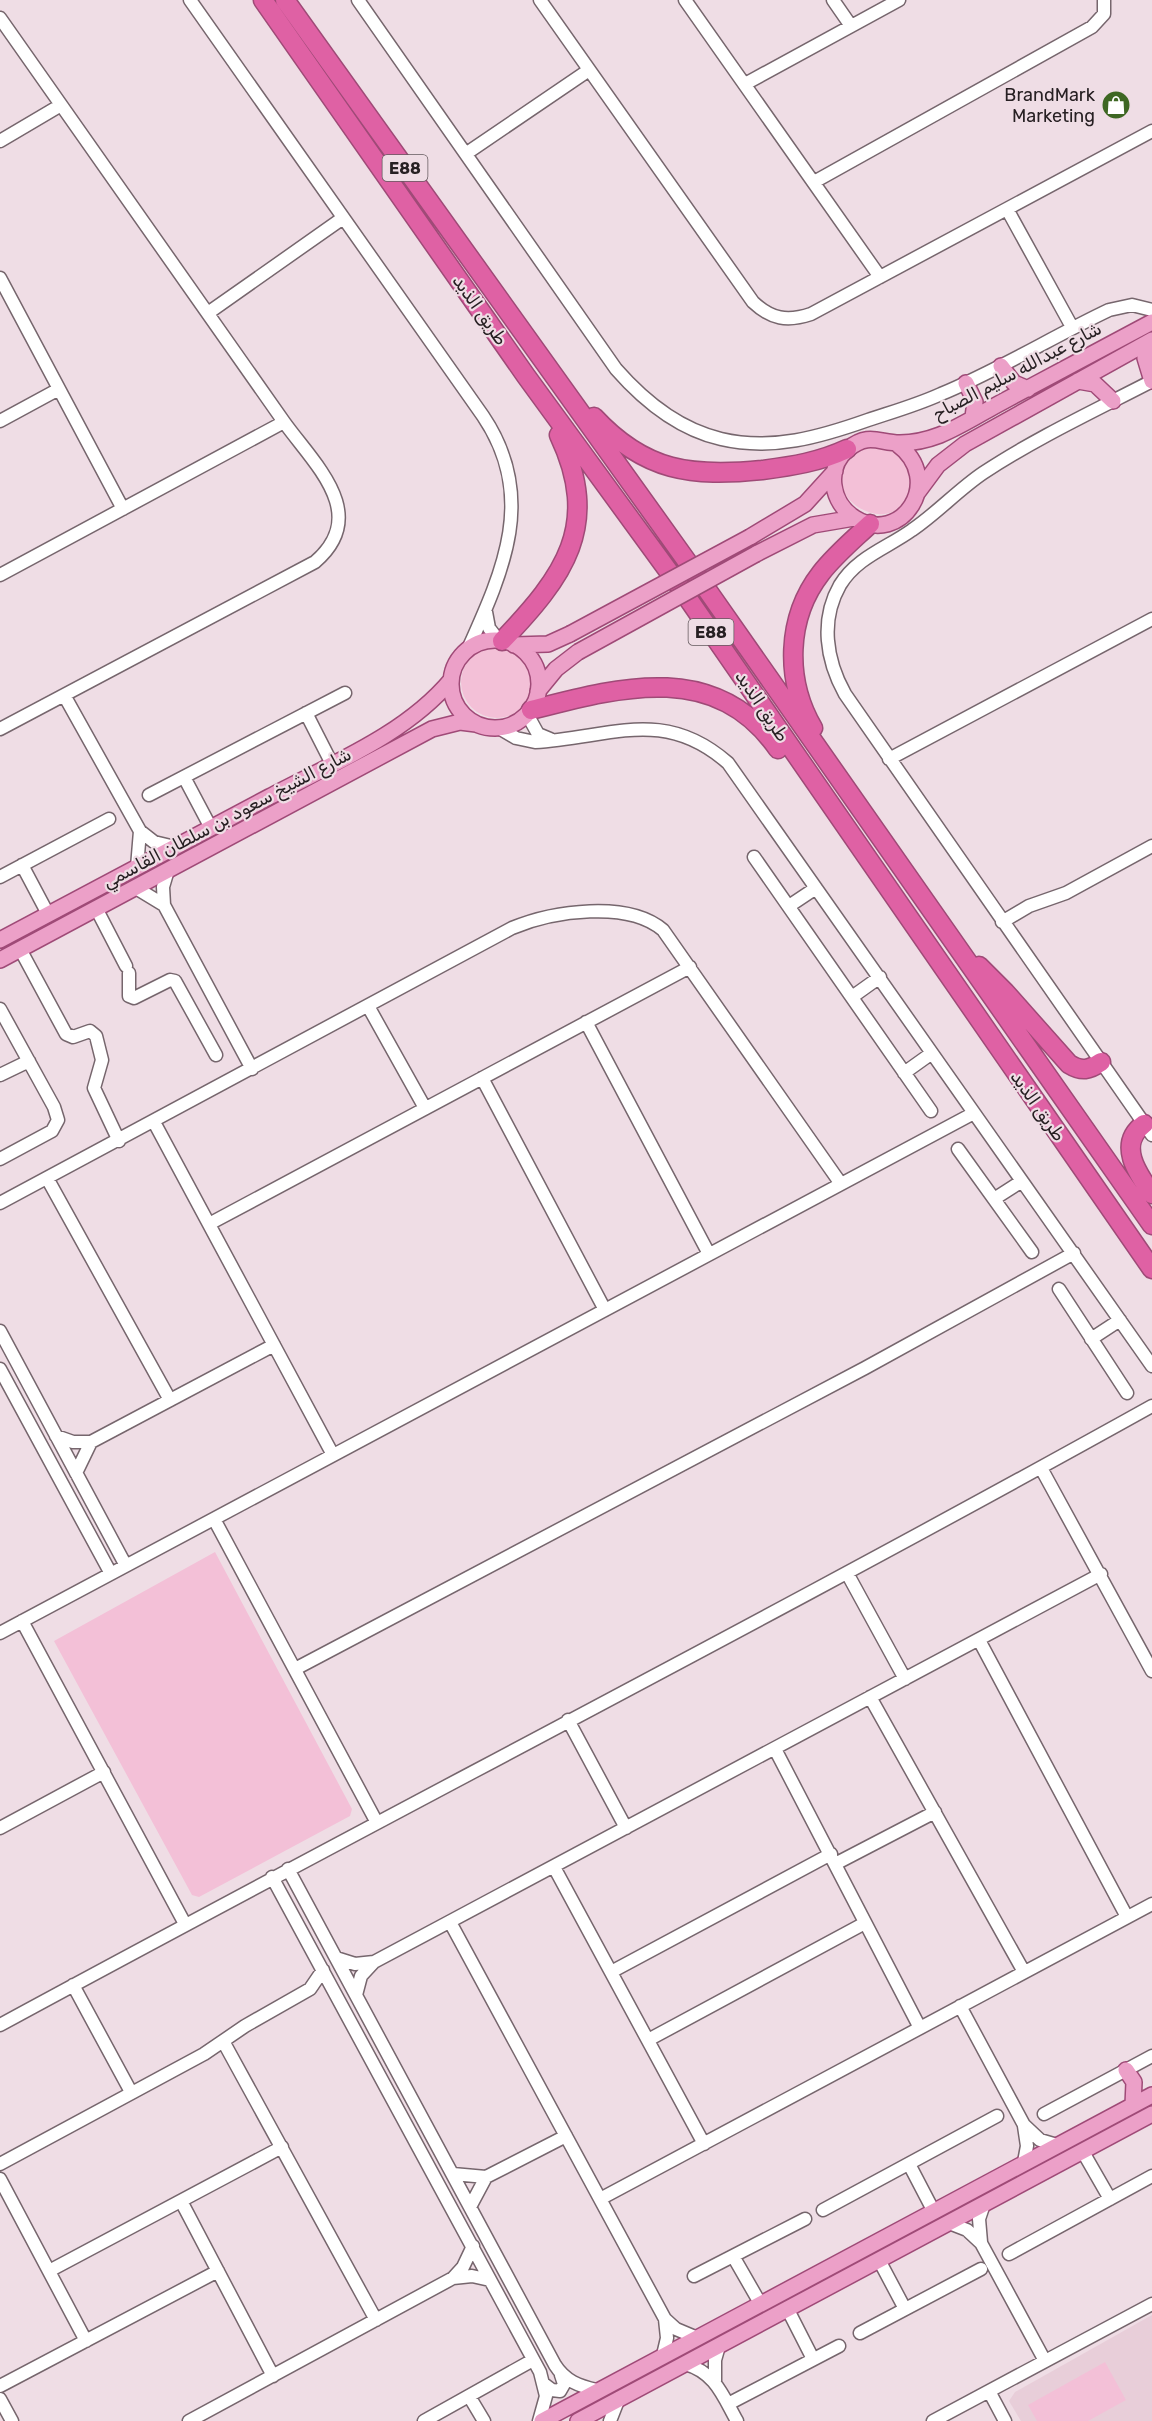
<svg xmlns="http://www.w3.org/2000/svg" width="1152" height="2421" viewBox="0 0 1152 2421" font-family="Rubik,Vazirmatn,sans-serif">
  <rect width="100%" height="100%" fill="#efdde5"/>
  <path fill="#e8ced9" d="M1152 2315V2421H1021L1009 2401 1015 2392Z"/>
  <path fill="#f3c0d7" d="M862 445 896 447 914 477C912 483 911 493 907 499 885 536 823 498 845 462 849 456 857 450 862 445Z
    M461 682a36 36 0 1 1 72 0a36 36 0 1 1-72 0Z
    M215 1552 352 1809 350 1816 199 1897 192 1895 54 1641Z
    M1105 2362 1126 2400 1088 2421H1037L1028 2405Z"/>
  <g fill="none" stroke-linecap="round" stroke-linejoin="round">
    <g stroke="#76666d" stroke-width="15">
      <path id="minor" d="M190 0 483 416C537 496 504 569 468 649
        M358 0 616 369C644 401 678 429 721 439 772 451 820 437 868 420 892 412 917 405 941 394 999 370 1052 337 1109 310L1132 305 1152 310
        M540 0 753 302C771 319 787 322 811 314L1152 131
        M685 0 880 277
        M833 0 851 26
        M0 18 284 422C314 464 371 514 315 562L0 729
        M745 84 899 0
        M0 141 61 105
        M467 153 589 70
        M814 182 1092 27 1104 14V0
        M1007 209 1072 327
        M0 278 123 509
        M208 313 343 218
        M1152 381C1096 410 1036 438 983 473 958 490 937 513 912 530 887 548 857 557 840 585 820 620 826 660 845 694L1152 1135
        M0 421 59 389
        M0 575 284 422
        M486 612 489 628 499 641
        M64 695 140 831 154 842 175 847
        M306 713 332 764
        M527 714 538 734 550 739
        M499 728 516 738 535 742C610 738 663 706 728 763L1152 1366
        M889 759 1152 619
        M184 777 211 828
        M149 795 345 693
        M754 857 931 1111
        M22 865 48 914
        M137 867 140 831
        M168 870 163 887 164 905 252 1069
        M0 877 109 819
        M136 888 164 905
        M789 906 816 888
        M97 910 126 966
        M1002 922 1029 906 1066 893 1152 846
        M20 949 66 1034 73 1037 90 1031 96 1036 102 1060 94 1088 119 1141
        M129 973V996L134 998 170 980 175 981 216 1055
        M852 997 880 977
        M368 1006 425 1108
        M0 1009 54 1107 58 1120 52 1131 0 1159
        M586 1022 709 1254
        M904 1073 932 1053
        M0 1075 29 1061
        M482 1078 605 1310
        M154 1122 333 1455
        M958 1149 1032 1252
        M47 1178 170 1400
        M994 1199 1022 1181
        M0 1203 512 928C553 911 628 900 663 930L841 1184
        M209 1224 690 967
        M1059 1289 1127 1393
        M0 1331 125 1564
        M1091 1339 1120 1320
        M0 1369 110 1572
        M56 1436 73 1442H91L274 1345
        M1041 1468 1152 1671
        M76 1473 91 1442
        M214 1519 376 1821
        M847 1573 905 1679
        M22 1621 185 1924
        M0 1633 974 1113
        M979 1640 1127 1917
        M295 1669 865 1368 1074 1253
        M870 1697 1024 1972
        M568 1720 626 1828
        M775 1749 920 2028
        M0 1828 104 1772
        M835 1864 935 1812
        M554 1867 704 2144
        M288 1869 555 2365C565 2381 579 2386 597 2390
        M272 1877 540 2372 546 2396 539 2421
        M450 1922 665 2319 676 2329 695 2337
        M336 1958 355 1964 374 1962
        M611 1972 831 1854
        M73 1985 131 2092
        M356 1995 361 1976 374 1962 1101 1574
        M960 2006 1024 2125 1040 2140 1057 2145
        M0 2025C383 1817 771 1618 1152 1406
        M648 2040 865 1923
        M223 2041 376 2320
        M1044 2114 1152 2056
        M1083 2152 1110 2199
        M1024 2162 1027 2146 1024 2126
        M0 2164 204 2054 245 2026 310 1989 323 1970
        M909 2164 933 2210
        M453 2174 486 2177 566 2136
        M0 2179 86 2341
        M600 2199 1152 1904
        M181 2201 273 2376
        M470 2207 486 2177
        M823 2210 997 2116
        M949 2223 967 2230 981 2243 1045 2361
        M981 2242 979 2219 984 2204
        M1009 2254 1152 2176
        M733 2256 760 2303
        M879 2260 905 2309
        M49 2271 282 2147
        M694 2276 805 2219
        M453 2278 463 2267 473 2246
        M787 2308 813 2359
        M860 2333 981 2269
        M663 2355 667 2338 665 2319
        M685 2364C715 2372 723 2396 737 2421
        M715 2381V2360L719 2346
        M544 2384 552 2390 560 2391 564 2384 561 2375
        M0 2386 218 2271
        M989 2391 1005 2421
        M469 2396 484 2421
        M0 2399 12 2421
        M728 2404 839 2346
        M189 2421 453 2278 472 2276 490 2280
        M424 2421 533 2360
        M610 2421 619 2398
        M933 2421 1152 2304"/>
    </g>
    <g stroke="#9f4a77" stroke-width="18">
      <path id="major" d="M1149 342 1145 358 1152 381
        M1001 366 1014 383 1028 389
        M1078 381 1095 384 1113 401
        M966 383 975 402 973 417
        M897 444C946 480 901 547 855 518 831 503 825 468 848 449 869 432 879 443 900 443 913 443 927 440 940 435 962 426 983 412 1004 401 1053 375 1103 348 1152 322
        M918 492 938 465 965 444 1152 340
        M750 537 805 504 835 471
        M756 554 813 525 854 518
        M451 684a44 44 0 1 1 88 0a44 44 0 1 1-88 0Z
        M514 645 548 644 570 634
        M538 691 556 669 578 652
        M0 940C89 892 179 845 269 797 331 764 405 735 451 680
        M0 960 432 729 460 722 476 724
        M1126 2070 1134 2082 1133 2105
        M542 2421 1152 2095
        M578 2421 1152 2114"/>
    </g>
    <g stroke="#9f4a77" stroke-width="21">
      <path id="highway" d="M263 0 526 376 680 587 1152 1269
        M285 0 696 574 1152 1225
        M594 417C645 472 692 477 762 470 793 466 819 462 847 449
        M502 641C564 576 602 526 559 435
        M531 710C620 687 716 660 778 749
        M813 728C785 680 786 618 821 573 835 555 853 540 870 524
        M979 966 1005 992 1069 1064C1082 1072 1089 1070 1101 1062
        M1144 1124C1117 1144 1137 1173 1152 1194"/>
    </g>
    <use href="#minor" stroke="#fff" stroke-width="12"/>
    <use href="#major" stroke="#eca0c8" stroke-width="15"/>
    <use href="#highway" stroke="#df61a4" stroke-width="18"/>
    <g stroke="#9f4a77" stroke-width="18" stroke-linecap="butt">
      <path id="major-bridge" d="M570 634 750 537
        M578 652 756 554"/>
    </g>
    <use href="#major-bridge" stroke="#eca0c8" stroke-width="15"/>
  </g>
  <defs>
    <g id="shop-disc" transform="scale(1.5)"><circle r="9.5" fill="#3e6723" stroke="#efdde5"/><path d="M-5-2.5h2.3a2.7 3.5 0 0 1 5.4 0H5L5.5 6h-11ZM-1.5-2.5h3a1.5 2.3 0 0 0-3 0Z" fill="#fff"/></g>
  </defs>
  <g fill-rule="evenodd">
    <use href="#shop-disc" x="1116" y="105"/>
  </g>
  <g text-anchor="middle" stroke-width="4.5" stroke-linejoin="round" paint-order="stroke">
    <g fill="#efdde5" stroke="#63595d" stroke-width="1.5">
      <rect x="382.5" y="155" width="45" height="26" rx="4.5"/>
      <rect x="688.5" y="619" width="45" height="26" rx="4.5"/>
    </g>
    <g font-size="16" font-weight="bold" fill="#272023">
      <text x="405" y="174">E88</text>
      <text x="711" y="638">E88</text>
    </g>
    <g font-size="18" fill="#272023" stroke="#efdde5" text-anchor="end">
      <text x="1095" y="101">BrandMark<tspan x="1095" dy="21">Marketing</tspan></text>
    </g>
    <g font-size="18" fill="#272023" stroke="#efdde5">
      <text transform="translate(480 310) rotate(55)" y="6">طريق الذيد</text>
      <text transform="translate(1017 371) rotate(-28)" y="6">شارع عبدالله سليم الصباح</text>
      <text transform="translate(762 706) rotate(56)" y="6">طريق الذيد</text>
      <text transform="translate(227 818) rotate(-28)" y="6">شارع الشيخ سعود بن سلطان القاسمي</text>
      <text transform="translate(1038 1106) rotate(55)" y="6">طريق الذيد</text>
    </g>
  </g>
</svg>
